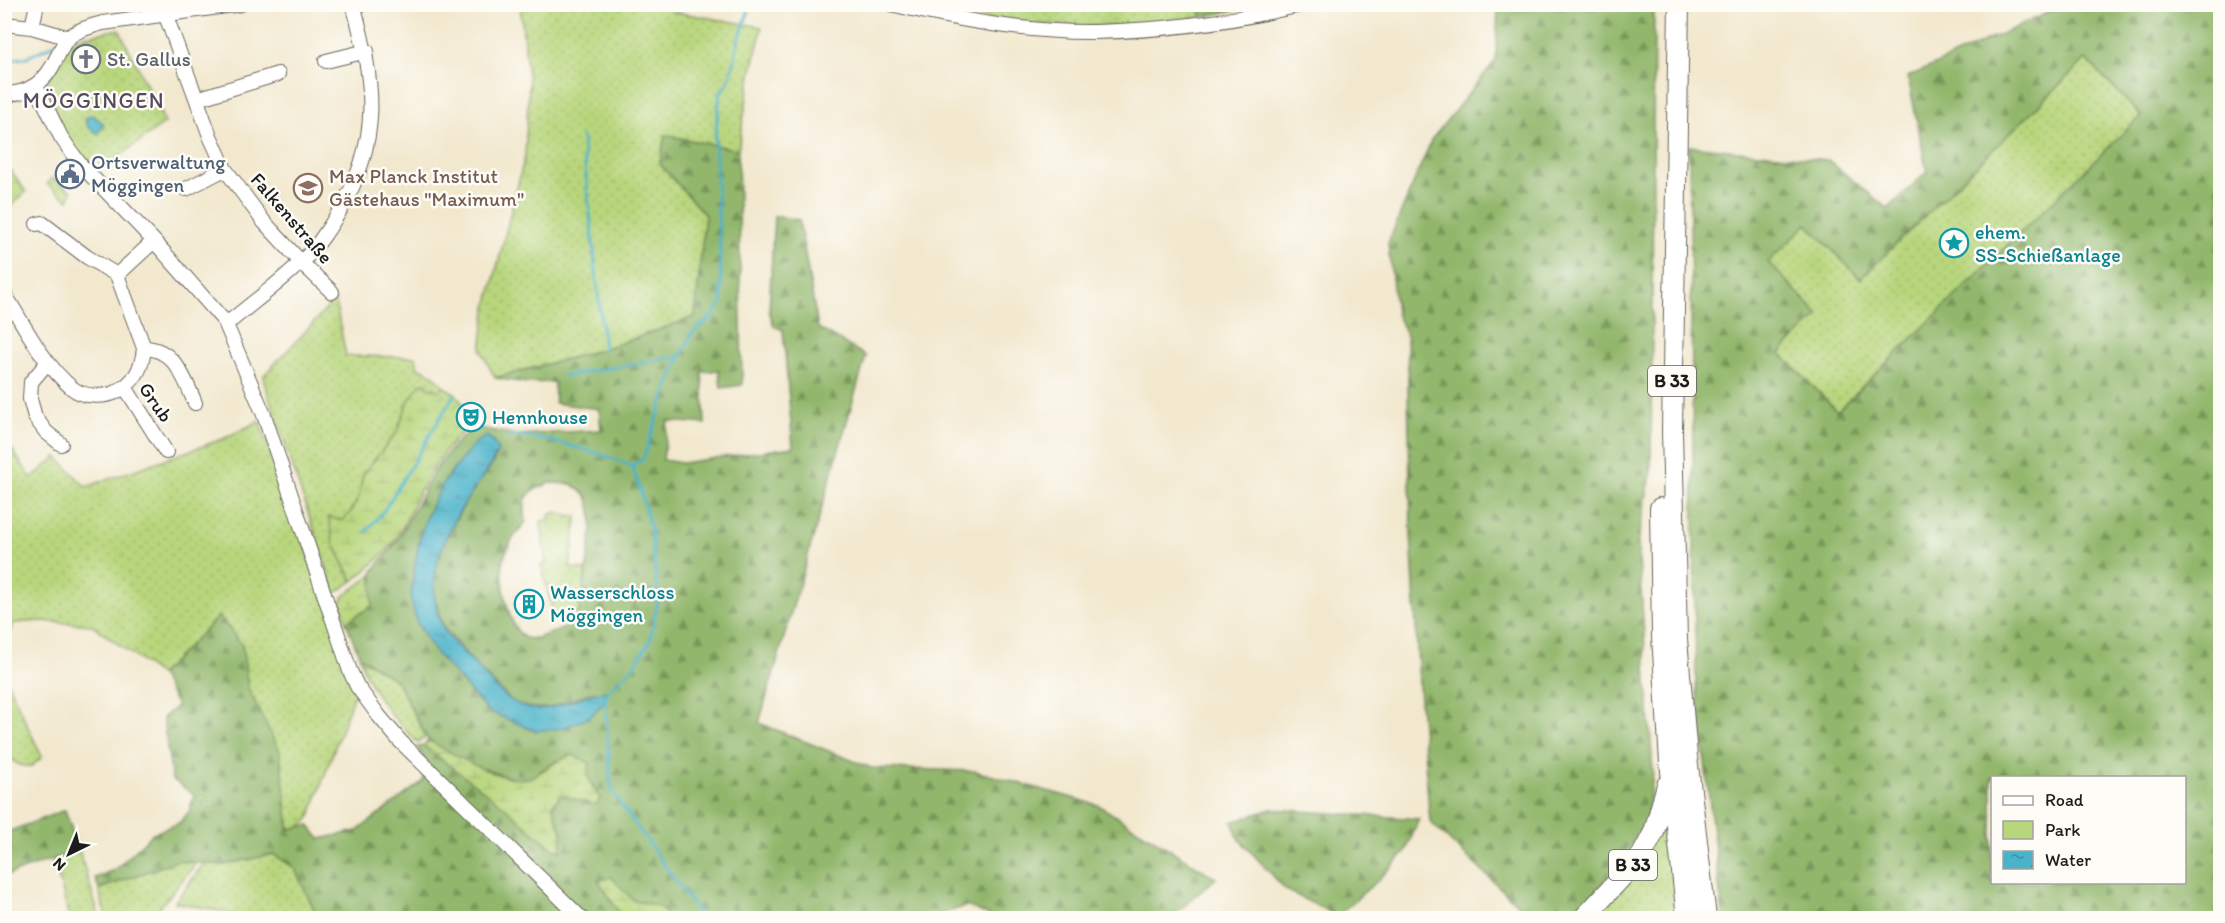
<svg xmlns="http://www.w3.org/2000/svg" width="2225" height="923" viewBox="0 0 2225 923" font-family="Itim,sans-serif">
  <defs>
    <pattern id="green-dots" width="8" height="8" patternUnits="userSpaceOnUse" patternTransform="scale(1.5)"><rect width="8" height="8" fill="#b8d67c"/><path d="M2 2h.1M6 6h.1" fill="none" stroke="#9eb76b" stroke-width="1.8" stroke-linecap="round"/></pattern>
    <pattern id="forest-firs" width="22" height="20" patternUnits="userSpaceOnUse" patternTransform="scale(1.5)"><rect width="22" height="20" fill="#92b76c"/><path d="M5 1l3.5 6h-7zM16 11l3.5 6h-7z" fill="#769458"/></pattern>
    <pattern id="wetland-marsh" width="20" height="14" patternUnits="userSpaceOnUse" patternTransform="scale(1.5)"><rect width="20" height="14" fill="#b8d67c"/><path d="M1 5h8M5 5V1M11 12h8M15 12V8" fill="none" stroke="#9eb76b"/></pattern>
    <pattern id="water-ripples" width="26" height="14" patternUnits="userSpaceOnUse" patternTransform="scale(1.5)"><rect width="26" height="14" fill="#4ab2c9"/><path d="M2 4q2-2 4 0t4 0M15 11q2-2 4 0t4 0" fill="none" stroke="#3d90a2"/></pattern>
  </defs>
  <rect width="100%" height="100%" fill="#fdfcf7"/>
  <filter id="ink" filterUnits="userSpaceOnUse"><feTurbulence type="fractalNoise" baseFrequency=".0167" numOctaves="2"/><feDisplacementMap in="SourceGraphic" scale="12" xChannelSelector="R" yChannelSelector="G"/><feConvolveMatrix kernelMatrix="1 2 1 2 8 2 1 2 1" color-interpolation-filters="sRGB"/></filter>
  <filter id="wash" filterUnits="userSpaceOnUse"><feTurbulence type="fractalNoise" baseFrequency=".008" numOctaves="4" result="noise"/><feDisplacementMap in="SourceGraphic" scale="24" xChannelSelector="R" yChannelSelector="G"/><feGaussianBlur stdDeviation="1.35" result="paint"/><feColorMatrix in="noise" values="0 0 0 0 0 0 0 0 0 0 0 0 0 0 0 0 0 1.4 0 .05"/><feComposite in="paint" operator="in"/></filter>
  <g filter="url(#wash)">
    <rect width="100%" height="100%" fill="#f2e8ce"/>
    <path fill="url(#green-dots)" stroke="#6a794c" stroke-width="1.5" d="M1198 4 1202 17 1118 26H1080L1017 23 939 10 938 5Z
      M520 5H669L670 11 762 27 751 74 738 150 665 135 660 164 705 215 695 317 604 349 495 378 481 350 486 311 525 156 529 85Z
      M119 29 165 123 92 176 68 147 44 89 68 46 76 38Z
      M2086 59 2141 116 1837 412 1780 353 1767 262 1807 224 1860 278Z
      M5 163 26 192 5 211H4Z
      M51 178 72 191 68 200 47 184Z
      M335 300 346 356 416 357 418 368C427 369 439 379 444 387L439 391 428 387 408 402 397 432 363 474 359 497 350 513 342 521 329 517 345 568 353 581 335 593 264 382V375Z
      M259 421 357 686 309 819 291 835 276 746 248 688 242 645 218 617 160 675 92 625 42 621 14 623 5 638V439L31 478 57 457 86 487 223 439Z
      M556 512 577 517 570 568 586 570 579 613 553 614 541 565 546 564 541 521 550 519 549 515Z
      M360 657 397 681 426 737 417 742C393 718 368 690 360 657Z
      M4 675 42 757 32 766C20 767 11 763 6 751 2 742 4 689 4 675Z
      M1665 821 1668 822 1678 918H1589Z
      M79 850 98 913 99 918H69L61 885 51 860Z
      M273 854 294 867 318 918H241L229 913 175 902 205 862 224 865Z
      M176 861 197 862 151 918H106L99 889Z"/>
    <path fill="url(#forest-firs)" stroke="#576a44" stroke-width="1.5" fill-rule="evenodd" d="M1198 5H1260L1202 17Z
      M1498 5H1654L1651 474 1638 542 1653 773 1647 823 1576 918H1532L1430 822 1420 703 1411 533 1407 337 1396 313 1388 243 1432 139 1496 60Z
      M2064 5H2220V918H1723L1696 684 1689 146 1828 160 1888 209 1927 172 1908 77ZM2086 59 2141 116 1837 411 1780 353 1819 315 1768 262 1807 224 1860 279ZM1992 778H2184V882H1992Z
      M665 135 738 150 742 385 721 388 719 370 702 372 705 424 668 421 663 460 682 463 793 447 783 330 774 326 769 311 774 216 799 220 818 328 866 356 759 723 871 768 975 771 1098 805 1216 878 1170 918H995L967 906 927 918H669L659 906 634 901 599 881 623 918H588L564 895 560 901 565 918H318L294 867 273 854 224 865 176 861 99 889 95 878 116 869 152 834 179 823 189 812 194 795 172 779 163 718 177 706 160 675 219 616 242 645 248 688 280 752 289 829 309 825 320 839 357 831 423 781 425 760 417 747 424 746 506 807 551 847 561 851 562 832 552 806 561 795 600 798 587 776 557 760 530 778 515 779 471 765 428 740 397 681 360 657 346 622 371 606 373 571 398 540 434 472 454 445 473 427 517 435 601 430 599 409 555 403 554 382 527 383 495 378 604 349 695 317 705 215 660 164ZM491 439 498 450 493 463 471 493 440 548 434 578V597L444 629 482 672 515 704 530 708H549L596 691 535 731 411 600 443 483 457 468 464 456ZM550 483 572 484 587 496C589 503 592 511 592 519 593 530 582 606 578 614 572 625 559 631 548 634 541 637 533 640 526 638 508 631 500 578 503 561 507 546 515 533 526 522 522 496 525 493 550 483Z
      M1271 809 1419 819 1405 853 1378 880 1337 916 1286 890 1239 839 1232 822Z
      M65 810 79 850 5 876V833Z"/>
    <path fill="url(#wetland-marsh)" stroke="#6a794c" stroke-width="1.5" d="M426 383 428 387 438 391 444 387 455 393 464 405 459 418 467 427C449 444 433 467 421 489 412 505 406 524 396 539 384 555 369 568 353 581L333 543 329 517 342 521 350 513 359 497 363 474 397 432 408 402 420 384Z
      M372 575V606L346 622 341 603 344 596Z
      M428 740C449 752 508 788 531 777 546 770 557 760 572 755L590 763 587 776 600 799 596 805 561 795 552 805 562 832 561 851 551 847 505 807 424 746Z
      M611 877 634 901 659 906 669 918H623L599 881Z"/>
    <path fill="url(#water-ripples)" stroke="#336772" stroke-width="1.5" d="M93 115 104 124 98 134 88 127 85 120 88 116Z
      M486 436 491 439 498 450C492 466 482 478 472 492 445 532 421 580 443 628 449 640 463 652 473 662 488 679 506 703 528 708 556 714 581 692 608 691L605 701 590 717 563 728 535 731 488 711 434 651 417 623 411 600 412 584 419 542 427 515 443 483 474 444Z"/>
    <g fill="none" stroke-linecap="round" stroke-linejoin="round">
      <path stroke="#4ab2c9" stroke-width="3" d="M4 60 25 58 57 43
        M582 137 604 349
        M564 376 681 356 692 333 712 317 722 302 715 138 720 93 727 84 733 67 738 42 751 4
        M508 436C534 433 607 455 632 466L643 459 671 378 680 358
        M632 466 641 493 651 531 658 599 650 641 632 668 608 691 605 701 611 790 702 918
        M366 532 385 509 454 395"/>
    </g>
  </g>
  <g filter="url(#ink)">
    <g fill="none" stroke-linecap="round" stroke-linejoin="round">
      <g stroke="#67635a" stroke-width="16">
        <path id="minor" d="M891 4C957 20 1027 33 1095 32 1165 30 1237 21 1304 4
          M166 16 210 136 225 169 264 222 301 262 332 292
          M4 24 32 27 69 38
          M32 27 37 4
          M326 61 367 51
          M36 86 61 137 79 163 154 241 225 322 264 415 350 671 357 686 379 716 400 741 581 918
          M4 94C29 94 46 82 56 59 60 52 62 44 68 38 76 30 92 26 103 23L241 4
          M197 99 278 74
          M186 189 225 169
          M37 224 42 223 87 257 117 275
          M4 293C24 325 43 364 72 388 83 397 103 398 116 392 135 382 142 369 144 348L117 275 154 241
          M225 322 233 319C255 301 279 283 300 263 316 249 328 230 339 212 382 141 375 81 353 4
          M144 348C174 348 185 379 195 403
          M48 362 31 382 30 399 35 417 46 432 61 444
          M125 387 166 452"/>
      </g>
      <g stroke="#67635a" stroke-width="22">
        <path id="highway" d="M1679 4 1672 431 1677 639 1687 757 1706 918
          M1660 508 1662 636 1670 762 1687 918
          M1584 918 1642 855 1654 832 1667 785"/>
      </g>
      <use href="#minor" stroke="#fff" stroke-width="14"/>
      <use href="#highway" stroke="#fff" stroke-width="20"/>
    </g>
  </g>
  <defs>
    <g id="church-ring" transform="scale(1.5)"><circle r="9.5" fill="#fdfcf7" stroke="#6b7280" stroke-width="1.5"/><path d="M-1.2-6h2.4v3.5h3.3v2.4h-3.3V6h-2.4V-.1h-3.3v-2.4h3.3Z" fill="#6b7280"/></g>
    <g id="civic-ring" transform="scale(1.5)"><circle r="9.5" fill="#fdfcf7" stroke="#5c6f8a" stroke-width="1.5"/><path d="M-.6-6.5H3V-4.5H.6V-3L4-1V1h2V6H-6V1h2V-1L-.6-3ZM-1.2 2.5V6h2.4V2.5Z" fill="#5c6f8a"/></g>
    <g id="university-ring" transform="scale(1.5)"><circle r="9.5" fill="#fdfcf7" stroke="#8d6e63" stroke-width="1.5"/><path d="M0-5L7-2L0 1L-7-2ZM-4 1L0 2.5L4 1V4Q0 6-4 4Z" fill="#8d6e63"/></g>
    <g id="sight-ring" transform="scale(1.5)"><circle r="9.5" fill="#fdfcf7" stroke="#0f9aa8" stroke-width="1.5"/><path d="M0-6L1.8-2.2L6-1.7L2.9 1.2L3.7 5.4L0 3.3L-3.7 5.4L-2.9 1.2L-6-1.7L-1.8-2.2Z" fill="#0f9aa8"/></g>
    <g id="theatre-ring" transform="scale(1.5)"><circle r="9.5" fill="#fdfcf7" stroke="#0f9aa8" stroke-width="1.5"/><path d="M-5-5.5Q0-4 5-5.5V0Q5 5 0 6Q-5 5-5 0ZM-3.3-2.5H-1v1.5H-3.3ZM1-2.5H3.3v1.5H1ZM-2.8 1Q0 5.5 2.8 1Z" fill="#0f9aa8"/></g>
    <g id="building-ring" transform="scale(1.5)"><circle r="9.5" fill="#fdfcf7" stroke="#0f9aa8" stroke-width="1.5"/><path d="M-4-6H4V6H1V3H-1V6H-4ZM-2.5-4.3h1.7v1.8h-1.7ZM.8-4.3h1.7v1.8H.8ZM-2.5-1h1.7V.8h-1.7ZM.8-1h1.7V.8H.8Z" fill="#0f9aa8"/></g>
  </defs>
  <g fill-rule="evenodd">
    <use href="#church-ring" x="86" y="59"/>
    <use href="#civic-ring" x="70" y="174"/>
    <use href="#university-ring" x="308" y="188"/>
    <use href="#sight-ring" x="1954" y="243"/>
    <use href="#theatre-ring" x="471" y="417"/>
    <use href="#building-ring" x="529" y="604"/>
  </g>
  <g text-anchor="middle" stroke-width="5" stroke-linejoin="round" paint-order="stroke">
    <g fill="#fdfcf7" stroke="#605f5e" stroke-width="1.5">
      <rect x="1648" y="366" width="48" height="30" rx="4.5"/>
      <rect x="1609" y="850" width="48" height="30" rx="4.5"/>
    </g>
    <g font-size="18" font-weight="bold" fill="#1c1c1c">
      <text x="1672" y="387">B 33</text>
      <text x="1633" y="871">B 33</text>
    </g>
    <g font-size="20" fill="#5b616d" stroke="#fdfcf7" text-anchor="start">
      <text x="107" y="66">St. Gallus</text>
    </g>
    <g font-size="20" fill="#4e5e75" stroke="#fdfcf7" text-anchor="start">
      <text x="91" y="169">Ortsverwaltung<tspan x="91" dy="23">Möggingen</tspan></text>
    </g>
    <g font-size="20" fill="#785e54" stroke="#fdfcf7" text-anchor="start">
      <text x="329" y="183">Max Planck Institut<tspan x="329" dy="23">Gästehaus "Maximum"</tspan></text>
    </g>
    <g font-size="20" fill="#1c1c1c" stroke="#fdfcf7">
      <text transform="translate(292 218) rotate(49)" y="7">Falkenstraße</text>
      <text transform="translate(156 402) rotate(55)" y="7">Grub</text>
    </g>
    <g font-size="20" fill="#0d838f" stroke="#fdfcf7" text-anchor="start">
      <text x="1975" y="239">ehem.<tspan x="1975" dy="23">SS-Schießanlage</tspan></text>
      <text x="492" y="424">Hennhouse</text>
      <text x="550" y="599">Wasserschloss<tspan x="550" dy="23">Möggingen</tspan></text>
    </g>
    <g font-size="22" letter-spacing="1.5" fill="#564a5f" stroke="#fdfcf7">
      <text x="94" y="108">MÖGGINGEN</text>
    </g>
  </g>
  <rect width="2225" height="923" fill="none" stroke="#fdfcf7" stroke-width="24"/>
  <rect x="1991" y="776" width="195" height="108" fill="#fdfcf7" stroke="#a3a29f" stroke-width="1.5"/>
  <rect x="2003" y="796" width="30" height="9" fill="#ffffff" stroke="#a3a29f" stroke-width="1.5"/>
  <text x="2045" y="806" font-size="18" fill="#1c1c1c">Road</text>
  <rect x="2003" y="821" width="30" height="18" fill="#b8d67c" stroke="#a3a29f" stroke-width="1.5"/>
  <text x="2045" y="836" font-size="18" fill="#1c1c1c">Park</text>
  <rect x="2003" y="851" width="30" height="18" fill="url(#water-ripples)" stroke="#a3a29f" stroke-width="1.5"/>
  <text x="2045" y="866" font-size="18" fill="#1c1c1c">Water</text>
  <g transform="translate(69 854) rotate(223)" stroke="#fdfcf7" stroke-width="4.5" paint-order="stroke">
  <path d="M0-4.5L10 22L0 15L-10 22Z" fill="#1c1c1c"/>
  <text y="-9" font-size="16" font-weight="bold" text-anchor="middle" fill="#1c1c1c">N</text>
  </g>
</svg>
